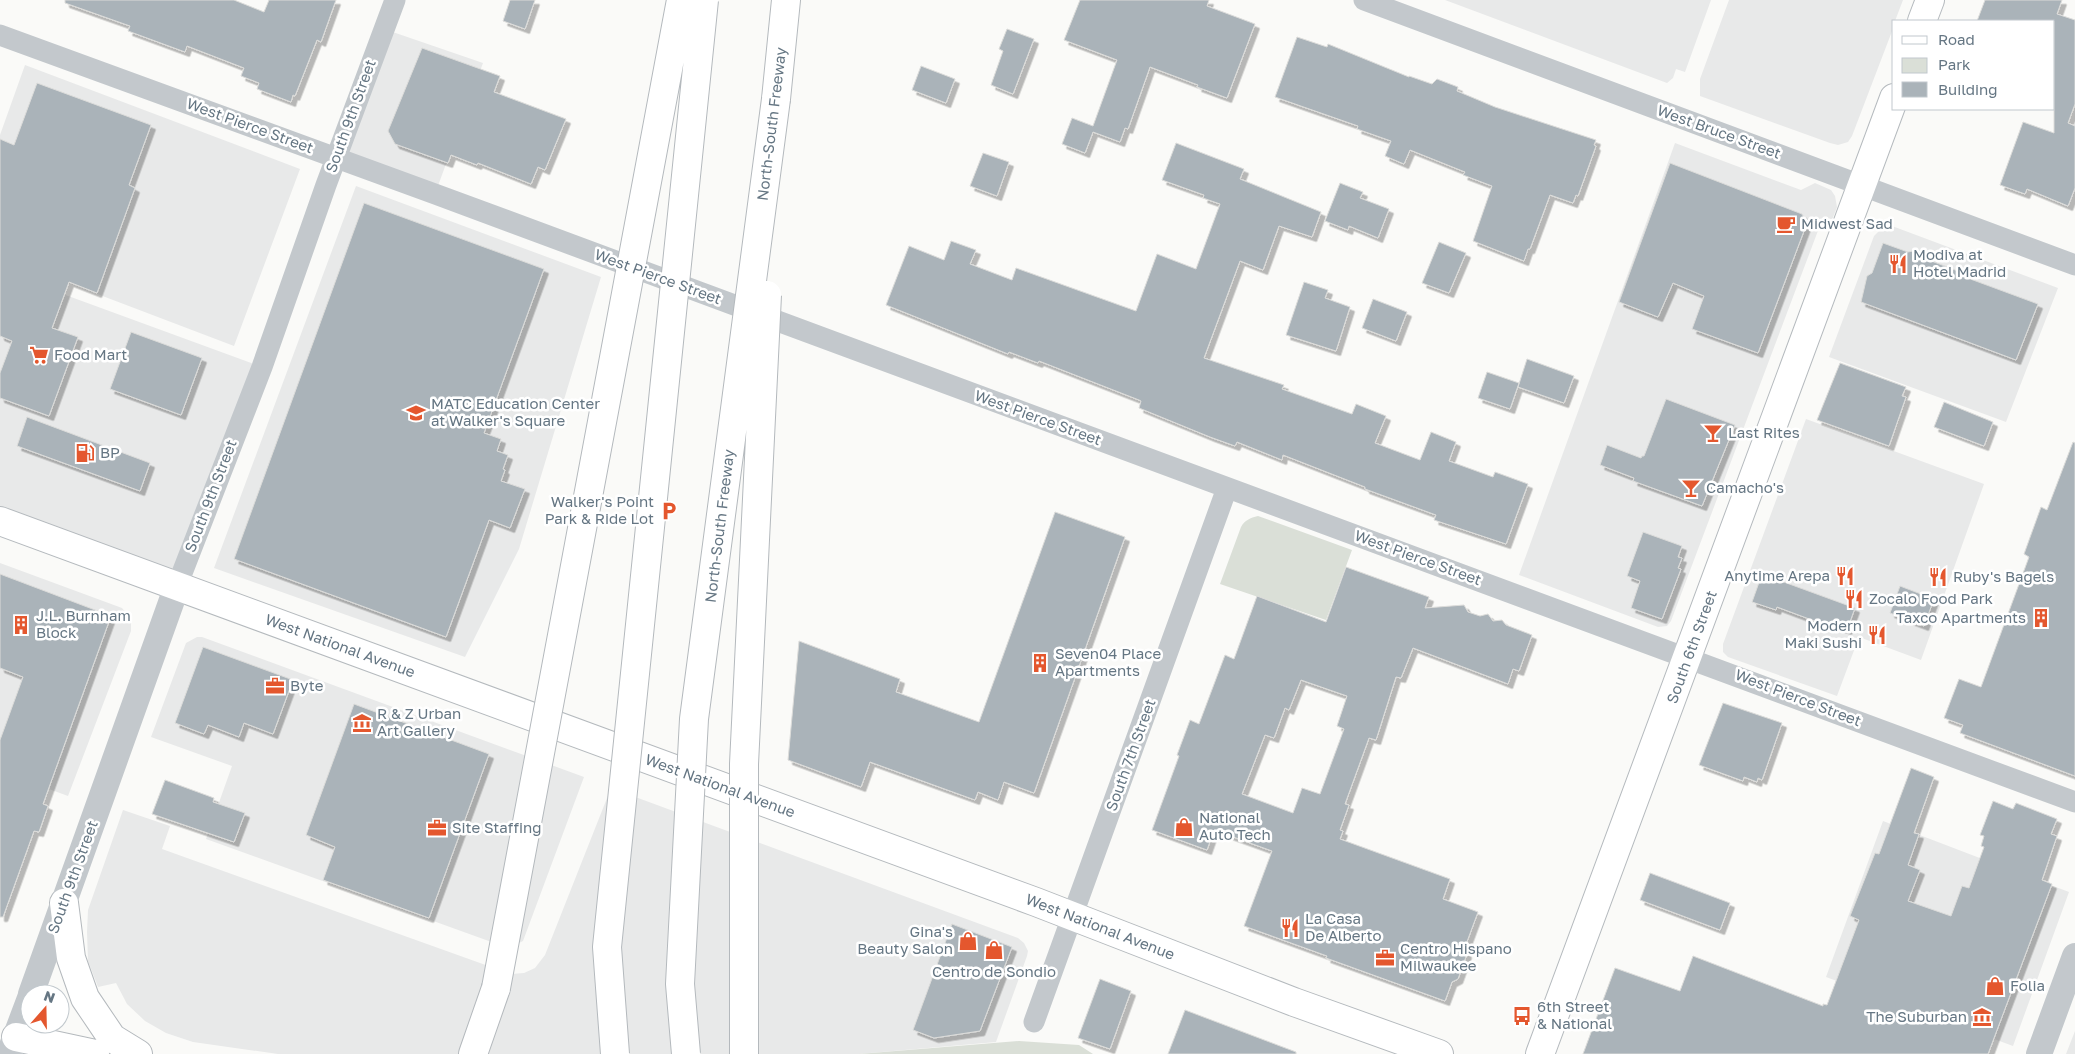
<svg xmlns="http://www.w3.org/2000/svg" width="2075" height="1054" viewBox="0 0 2075 1054" font-family="'Golos Text',sans-serif">
  <defs>
    <filter id="shadow"><feDropShadow dx="4.5" dy="4.5" stdDeviation="0" flood-color="#0004"/></filter>
  </defs>
  <rect width="100%" height="100%" fill="#fafaf8"/>
  <path fill="#e8e9e9" d="M1445 0H1711L1685 72 1676 69 1673 78 1667 83Z
    M1729 0H1903L1895 21H1894V26L1852 136 1848 142 1838 145 1830 143 1700 96V79Z
    M384 29 483 63 435 194 336 158Z
    M25 65 300 169 234 346 0 257V135Z
    M1675 143 1801 190 1815 183 1831 190 1835 196 1837 207 1832 220 1819 228 1671 621 1667 626 1658 627 1519 575Z
    M356 186 601 277 519 549 465 657 214 568Z
    M1892 226 2058 288 2006 422 1829 357 1874 236 1882 228Z
    M0 271 262 367 177 586 0 521Z
    M1806 419 1984 484 1921 660 1859 637 1837 696 1728 657 1723 652V644Z
    M0 563 122 608 131 619V631L68 796 0 771Z
    M197 637H202L584 777 523 941 513 946 497 944 206 839 232 766 151 737 186 643Z
    M611 788 1018 938 1024 943 1028 951 1027 956 996 1042 859 1054H278L193 1042 166 1033 145 1021 127 1004 116 983 98 987 88 961 87 932 88 910 123 810 170 826 162 849 511 974 524 973 535 968 545 955Z
    M1883 821 2069 892 2013 1046 1826 977Z
    M2075 1031V1054H2066Z"/>
  <path fill="#dadfd7" d="M1258 516 1352 550 1326 620 1220 584 1241 527C1245 520 1250 518 1258 516Z
    M1019 1041 1079 1045 1093 1054H859Z"/>
  <path fill="#aab3b9" stroke="#dcdcda" fill-rule="evenodd" filter="url(#shadow)" d="M65 0H234L264 12 269 0H336L321 42 317 40 295 96 293 95 291 102 257 89 259 83 241 76 244 68 187 46 185 52 128 31 130 26 65 3Z
    M510 0H535L525 29 503 21Z
    M1080 0H1209L1207 6 1255 24 1227 98 1197 87 1198 85 1150 67 1128 129 1125 128 1120 142 1093 132 1085 153 1062 144 1072 118 1093 126 1117 60 1064 40Z
    M1985 0H2062L2057 14 2075 20V104L2068 123 2075 126V188L2068 206 2027 189 2025 194 2000 185 2023 122 2054 133V21H1977Z
    M1007 29 1034 39 1013 94 991 85 1003 51 999 49Z
    M1297 37 1327 47 1328 44 1409 77V76L1432 84 1437 79 1458 87 1457 91 1495 107 1596 140 1594 145 1596 146 1578 196 1576 195 1573 203 1550 195 1530 249H1528L1524 261 1473 241 1492 186 1463 175 1465 172 1410 150 1404 164 1385 156 1391 141 1357 129 1358 126 1275 97Z
    M422 48 500 76 494 92 566 119 545 170 538 167 531 184 478 163 477 165 451 155 448 163 395 144 388 131Z
    M921 66 955 79 946 103 912 90Z
    M37 83 151 125 129 185 135 188 97 293 69 282 52 328 78 337 49 416 0 398V373L12 341 0 336V139L14 145Z
    M1176 143 1244 169 1240 179 1321 212 1312 237 1279 226 1263 270 1240 261 1204 358 1284 385 1282 389 1352 414 1356 404 1386 416 1375 443 1420 460 1431 432 1456 442 1449 461 1493 477 1495 472 1528 484 1506 544 1434 520 1436 515 1365 489V487L1283 455 1282 460 1237 442 1235 446 1210 437 1139 408 1141 401 1139 400 1039 361 1038 363 1009 352 1008 354 886 305 909 246 944 260 951 241 976 250 970 264 1012 280 1016 268 1136 311 1157 254 1196 269 1220 204 1203 198 1204 195 1162 180Z
    M983 153 1009 162 997 196 970 186Z
    M1670 163 1802 214 1807 223 1758 353 1692 329 1704 296 1673 283 1658 317 1619 302Z
    M1340 183 1363 192 1360 198 1389 209 1378 238 1349 226 1348 230 1325 221Z
    M364 203 544 269 484 433 501 439 497 451 508 455 503 469 505 470 501 481 525 489 510 528 489 520 446 637 234 559Z
    M1439 242 1466 253 1449 293 1422 283Z
    M1883 243 1908 252 1913 251 1923 255 1926 259 1966 274 1965 277 2038 304 2016 360 1861 302 1867 276 1872 273Z
    M1304 282 1328 290 1325 298 1350 307 1336 351 1286 335Z
    M1373 299 1407 312 1396 341 1362 328Z
    M131 332 202 358 181 415 110 389Z
    M1527 359 1574 376 1564 403 1518 387Z
    M1840 363 1906 387 1902 396 1906 397 1889 446 1817 420Z
    M1487 372 1519 383 1510 409 1478 398Z
    M1666 399 1735 425 1702 506 1633 481 1634 478 1600 465 1607 445 1641 458 1642 456H1644Z
    M1944 402 1993 422 1984 446 1934 427Z
    M27 417 150 463 140 491 17 446Z
    M2073 442 2075 443V776L1960 733 1963 725 1944 718 1959 679 1981 687 2029 557 2024 554 2041 507 2047 510Z
    M1055 512 1125 537 1034 793 1004 782 998 800 978 792 975 800 870 762 861 787 788 760 799 641 900 679 896 692 979 722Z
    M1643 532 1682 546 1678 557 1682 558 1678 568 1681 569 1662 619 1631 608 1640 581 1627 576Z
    M1346 567 1429 597 1425 608 1464 605 1468 612 1480 616 1488 614 1493 621 1502 620 1506 625 1532 635 1519 671 1513 669 1508 684 1413 648 1401 678 1396 677 1376 740 1369 738 1345 804 1349 805 1340 830 1343 831 1340 839 1450 879 1443 899 1478 912 1465 947 1467 954 1458 979 1452 982 1445 1001 1326 958 1327 956 1244 926 1272 851 1214 830 1207 850 1152 830 1179 756 1177 755 1190 720 1199 724 1225 655 1234 659 1257 596 1326 622ZM1301 680 1347 696 1337 726 1344 729 1320 794 1302 788 1293 813 1242 794 1265 735 1274 738 1285 708 1289 710Z
    M0 574 111 616 43 804 48 806 39 832 34 831 3 917H0V740L23 677 0 668Z
    M1762 574 1855 608 1847 630 1829 624 1828 626 1777 607 1776 610 1752 602Z
    M1900 586 1934 599 1924 626 1890 613Z
    M203 647 293 680 273 734 244 723 239 737 208 725 204 734 175 723Z
    M1723 703 1782 723 1762 780 1758 778 1757 782 1744 777 1743 781 1699 765Z
    M354 704 489 754 429 918 323 880 335 847 306 835Z
    M1911 768 1934 777 1914 833 1919 834 1908 865 1920 870 1908 901 1951 916 1962 886 1969 888 1984 847 1981 846 1984 836 1980 835 1993 801 2013 809 2016 803 2057 819 2051 834 2057 836 2042 880 2052 884 1988 1054H1583L1615 968 1680 991 1693 956 1823 1006V1004L1827 1005 1859 920 1850 916 1875 853 1879 854Z
    M165 780 214 798 213 802 245 813 234 842 152 814Z
    M1650 873 1730 903 1720 930 1640 900Z
    M952 924 1012 947 980 1031 934 1038 913 1030Z
    M1100 979 1131 991 1110 1049 1078 1038Z
    M1185 1010 1296 1052V1054H1168Z"/>
  <g fill="none" stroke-linecap="round" stroke-linejoin="round">
    <g stroke="#b5babe" stroke-width="30">
      <path id="primary" d="M1922 21 1930 0
        M0 521 1036 902 1294 1002 1439 1054
        M1540 1054 1894 98"/>
    </g>
    <g stroke="#b4b9bd" stroke-width="30">
      <path id="motorway" d="M776 99 786 0
        M64 903 71 958 85 998 112 1038 138 1054
        M16 1037 95 1054
        M473 1054 496 988"/>
    </g>
    <path stroke="#c3c8cc" stroke-width="21" d="M1364 0 2075 265
      M0 35 435 194 2075 802
      M177 586 262 367 326 185 395 0
      M1034 1022 1227 488"/>
    <path stroke="#c3c8cc" stroke-width="26" d="M31 994 177 586
      M9 1054 30 998
      M2039 1054 2075 956"/>
    <use href="#primary" stroke="#fff" stroke-width="28"/>
    <use href="#motorway" stroke="#fff" stroke-width="28"/>
    <g stroke="#b4b9bd" stroke-width="30" stroke-linecap="butt">
      <path id="motorway-bridge" d="M496 988 681 0
        M615 1054 607 947 704 0
        M686 1054 680 984 694 719 776 99
        M744 1054V764L767 295"/>
    </g>
    <use href="#motorway-bridge" stroke="#fff" stroke-width="28"/>
  </g>
  <defs>
    <g id="cafe-bare" transform="scale(1.5)"><path d="M-5.5-4.5H6V0H3Q3 3.5 0 3.5H-2.5Q-5.5 3.5-5.5 0ZM3-3.2v2h1.7v-2ZM-6 4.5H4V6H-6Z" fill="#e4572e" stroke="#fff" stroke-width="2.5" paint-order="stroke"/></g>
    <g id="restaurant-bare" transform="scale(1.5)"><path d="M-5-6h1v4h1v-4h1v4h1v-4h1v5L-1.5 .5V6h-2V.5L-5-1ZM5-6V6H3V1.5H1.5Q1.5-4 5-6Z" fill="#e4572e" stroke="#fff" stroke-width="2.5" paint-order="stroke"/></g>
    <g id="supermarket-bare" transform="scale(1.5)"><path d="M-6-5.5h2.5l.6 2H6L4.5 2H-2.5L-4.4-4H-6ZM-1.5 3.2a1.3 1.3 0 1 0 .1 0ZM3 3.2a1.3 1.3 0 1 0 .1 0Z" fill="#e4572e" stroke="#fff" stroke-width="2.5" paint-order="stroke"/></g>
    <g id="university-bare" transform="scale(1.5)"><path d="M0-5L7-2L0 1L-7-2ZM-4 1L0 2.5L4 1V4Q0 6-4 4Z" fill="#e4572e" stroke="#fff" stroke-width="2.5" paint-order="stroke"/></g>
    <g id="bar-bare" transform="scale(1.5)"><path d="M-6-5H6L.8 .8V4.5H3.5V6h-7V4.5H-.8V.8Z" fill="#e4572e" stroke="#fff" stroke-width="2.5" paint-order="stroke"/></g>
    <g id="fuel-bare" transform="scale(1.5)"><path d="M-5.5-6h7V0h2V4h1.3V-2.5L3-4.5l.8-.8L6-3V5H2.5V1h-1V6h-7ZM-4.2-4.7v3.2H.2V-4.7Z" fill="#e4572e" stroke="#fff" stroke-width="2.5" paint-order="stroke"/></g>
    <g id="parking-bare" transform="scale(1.5)"><path d="M-3.5-5.5H1a3.5 3.5 0 0 1 0 7H-1V5.5H-3.5ZM-1-3.4V-.6H.8a1.4 1.4 0 0 0 0-2.8Z" fill="#e4572e" stroke="#fff" stroke-width="2.5" paint-order="stroke"/></g>
    <g id="building-bare" transform="scale(1.5)"><path d="M-4-6H4V6H1V3H-1V6H-4ZM-2.5-4.3h1.7v1.8h-1.7ZM.8-4.3h1.7v1.8H.8ZM-2.5-1h1.7V.8h-1.7ZM.8-1h1.7V.8H.8Z" fill="#e4572e" stroke="#fff" stroke-width="2.5" paint-order="stroke"/></g>
    <g id="office-bare" transform="scale(1.5)"><path d="M-6-3h4V-5.5h4V-3h4V5H-6ZM-1-4.5V-3h2v-1.5ZM-6 0V1H6V0Z" fill="#e4572e" stroke="#fff" stroke-width="2.5" paint-order="stroke"/></g>
    <g id="museum-bare" transform="scale(1.5)"><path d="M0-6L6-3V-2H-6V-3ZM-5-1h2V3h-2ZM-1-1h2V3h-2ZM3-1h2V3H3ZM-6 4H6V6H-6Z" fill="#e4572e" stroke="#fff" stroke-width="2.5" paint-order="stroke"/></g>
    <g id="shop-bare" transform="scale(1.5)"><path d="M-5-2.5h2.3a2.7 3.5 0 0 1 5.4 0H5L5.5 6h-11ZM-1.5-2.5h3a1.5 2.3 0 0 0-3 0Z" fill="#e4572e" stroke="#fff" stroke-width="2.5" paint-order="stroke"/></g>
    <g id="bus-bare" transform="scale(1.5)"><path d="M-5-6H5V4H4V6H2V4H-2V6H-4V4H-5ZM-3.5-4V0h7V-4ZM-3.5 1.2v1.5H-2V1.2ZM2 1.2v1.5H3.5V1.2Z" fill="#e4572e" stroke="#fff" stroke-width="2.5" paint-order="stroke"/></g>
  </defs>
  <g fill-rule="evenodd">
    <use href="#cafe-bare" x="1786" y="224"/>
    <use href="#restaurant-bare" x="1898" y="264"/>
    <use href="#supermarket-bare" x="39" y="355"/>
    <use href="#university-bare" x="416" y="413"/>
    <use href="#bar-bare" x="1713" y="433"/>
    <use href="#fuel-bare" x="85" y="453"/>
    <use href="#bar-bare" x="1691" y="488"/>
    <use href="#parking-bare" x="669" y="511"/>
    <use href="#restaurant-bare" x="1845" y="576"/>
    <use href="#restaurant-bare" x="1938" y="577"/>
    <use href="#restaurant-bare" x="1854" y="599"/>
    <use href="#building-bare" x="2041" y="618"/>
    <use href="#building-bare" x="21" y="625"/>
    <use href="#restaurant-bare" x="1877" y="635"/>
    <use href="#building-bare" x="1040" y="663"/>
    <use href="#office-bare" x="275" y="686"/>
    <use href="#museum-bare" x="362" y="723"/>
    <use href="#shop-bare" x="1184" y="827"/>
    <use href="#office-bare" x="437" y="828"/>
    <use href="#restaurant-bare" x="1290" y="928"/>
    <use href="#shop-bare" x="968" y="941"/>
    <use href="#shop-bare" x="994" y="950"/>
    <use href="#office-bare" x="1385" y="958"/>
    <use href="#shop-bare" x="1995" y="986"/>
    <use href="#bus-bare" x="1522" y="1016"/>
    <use href="#museum-bare" x="1982" y="1017"/>
  </g>
  <g text-anchor="middle" stroke-width="5" stroke-linejoin="round" paint-order="stroke">
    <g font-size="15" fill="#657683" stroke="#fff">
      <text transform="translate(351 116) rotate(-70)" y="5">South 9th Street</text>
      <text transform="translate(772 124) rotate(-83)" y="5">North-South Freeway</text>
      <text transform="translate(250 126) rotate(20)" y="5">West Pierce Street</text>
      <text transform="translate(1719 132) rotate(20)" y="5">West Bruce Street</text>
      <text transform="translate(658 277) rotate(20)" y="5">West Pierce Street</text>
      <text transform="translate(1038 418) rotate(20)" y="5">West Pierce Street</text>
      <text transform="translate(211 496) rotate(-69)" y="5">South 9th Street</text>
      <text transform="translate(720 526) rotate(-83)" y="5">North-South Freeway</text>
      <text transform="translate(1418 558) rotate(20)" y="5">West Pierce Street</text>
      <text transform="translate(340 646) rotate(20)" y="5">West National Avenue</text>
      <text transform="translate(1692 647) rotate(-70)" y="5">South 6th Street</text>
      <text transform="translate(1798 698) rotate(21)" y="5">West Pierce Street</text>
      <text transform="translate(1131 755) rotate(-70)" y="5">South 7th Street</text>
      <text transform="translate(720 786) rotate(20)" y="5">West National Avenue</text>
      <text transform="translate(73 877) rotate(-70)" y="5">South 9th Street</text>
      <text transform="translate(1100 927) rotate(21)" y="5">West National Avenue</text>
    </g>
    <g font-size="15" fill="#657683" stroke="#fff" text-anchor="start">
      <text x="1801" y="229">Midwest Sad</text>
      <text x="1913" y="260">Modiva at<tspan x="1913" dy="17">Hotel Madrid</tspan></text>
      <text x="54" y="360">Food Mart</text>
      <text x="431" y="409">MATC Education Center<tspan x="431" dy="17">at Walker's Square</tspan></text>
      <text x="1728" y="438">Last Rites</text>
      <text x="100" y="458">BP</text>
      <text x="1706" y="493">Camacho's</text>
      <text x="654" y="507" text-anchor="end">Walker's Point<tspan x="654" dy="17">Park &amp; Ride Lot</tspan></text>
      <text x="1830" y="581" text-anchor="end">Anytime Arepa</text>
      <text x="1953" y="582">Ruby's Bagels</text>
      <text x="1869" y="604">Zocalo Food Park</text>
      <text x="36" y="621">J.L. Burnham<tspan x="36" dy="17">Block</tspan></text>
      <text x="2026" y="623" text-anchor="end">Taxco Apartments</text>
      <text x="1862" y="631" text-anchor="end">Modern<tspan x="1862" dy="17">Maki Sushi</tspan></text>
      <text x="1055" y="659">Seven04 Place<tspan x="1055" dy="17">Apartments</tspan></text>
      <text x="290" y="691">Byte</text>
      <text x="377" y="719">R &amp; Z Urban<tspan x="377" dy="17">Art Gallery</tspan></text>
      <text x="1199" y="823">National<tspan x="1199" dy="17">Auto Tech</tspan></text>
      <text x="452" y="833">Site Staffing</text>
      <text x="1305" y="924">La Casa<tspan x="1305" dy="17">De Alberto</tspan></text>
      <text x="953" y="937" text-anchor="end">Gina's<tspan x="953" dy="17">Beauty Salon</tspan></text>
      <text x="1400" y="954">Centro Hispano<tspan x="1400" dy="17">Milwaukee</tspan></text>
      <text x="994" y="977" text-anchor="middle">Centro de Sondio</text>
      <text x="2010" y="991">Folia</text>
      <text x="1537" y="1012">6th Street<tspan x="1537" dy="17">&amp; National</tspan></text>
      <text x="1967" y="1022" text-anchor="end">The Suburban</text>
    </g>
  </g>
  <rect x="1892" y="20" width="162" height="90" fill="#ffffff" stroke="#c1c8cd"/>
  <rect x="1902" y="36" width="25" height="8" fill="#ffffff" stroke="#c1c8cd"/>
  <text x="1938" y="45" font-size="15" fill="#657683">Road</text>
  <rect x="1902" y="58" width="25" height="15" fill="#dadfd7" stroke="#c1c8cd"/>
  <text x="1938" y="70" font-size="15" fill="#657683">Park</text>
  <rect x="1902" y="82" width="25" height="15" fill="#aab3b9" stroke="#c1c8cd"/>
  <text x="1938" y="95" font-size="15" fill="#657683">Building</text>
  <g transform="translate(45 1009) rotate(20)"><circle r="24" fill="#ffffff" stroke="#c1c8cd"/>
  <path d="M0-4L9 19L0 12L-9 19Z" fill="#e4572e"/>
  <text y="-8" font-size="14" font-weight="bold" text-anchor="middle" fill="#657683">N</text>
  </g>
</svg>
